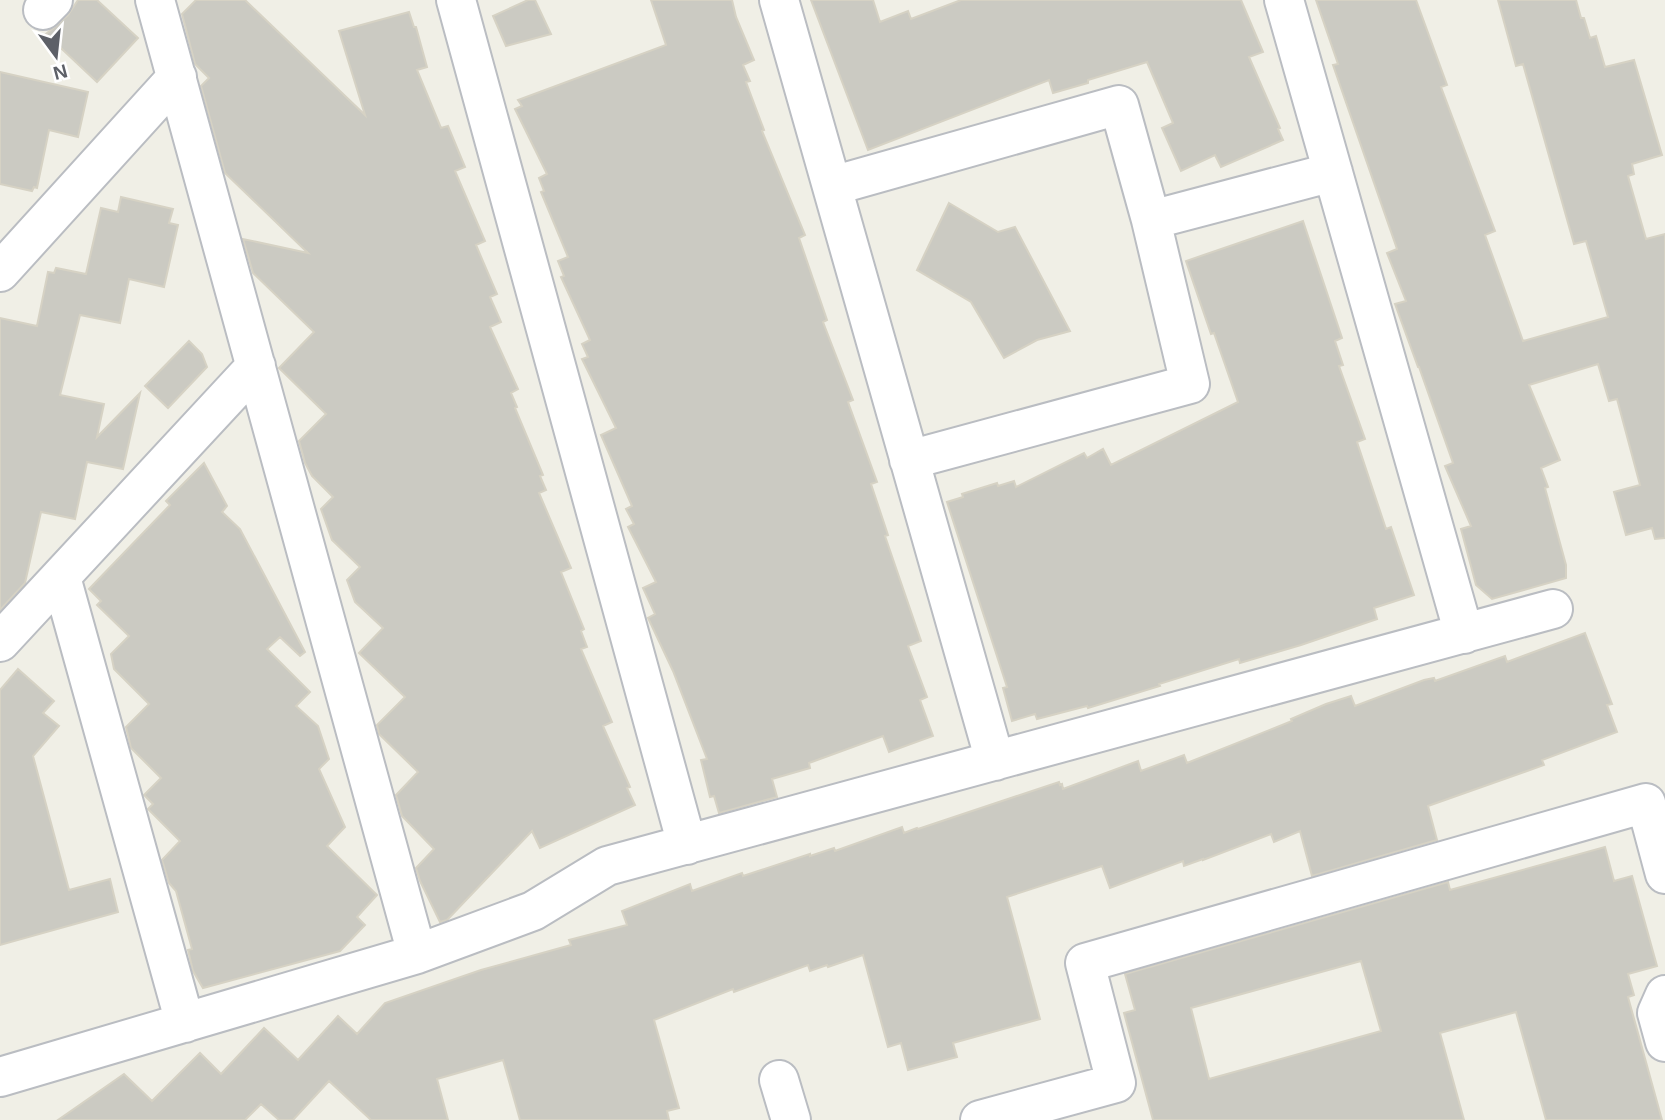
<svg xmlns="http://www.w3.org/2000/svg" width="1665" height="1120" viewBox="0 0 1665 1120" font-family="Arial,sans-serif">
  <rect width="100%" height="100%" fill="#f0efe6"/>
  <path fill="#cbcac2" stroke="#d6d2c4" stroke-width="2" fill-rule="evenodd" d="M78 0H97L138 38 97 82 46 34 68 15Z
    M196 0H245L365 115 339 31 409 12 414 27H416L427 67 417 70 441 128 448 126 465 167 455 171 485 241 476 245 497 294 490 297 501 322 490 327 518 389 511 393 517 407 515 408 543 475 540 476 546 490 539 493 571 568 561 572 584 629 581 631 587 647 581 649 612 722 603 726 630 787 627 788 635 805 540 848 532 831 447 920 440 922 420 881 416 868 434 849 402 816 396 795 418 772 379 734 377 725 405 697 359 653 383 628 355 602 347 580 360 567 332 540 321 509 333 497 312 476 305 463 299 441 326 414 279 368 314 332 253 273 243 239 308 253 225 173 201 86 209 78 195 64 182 14Z
    M528 0H535L551 34 506 46 493 16Z
    M651 0H732L736 17 754 60 743 65 750 81 746 82 764 130 762 131 805 235 799 238 827 320 823 322 853 400 848 402 877 482 871 484 888 535 885 536 921 641 908 646 927 697 920 700 933 736 889 752 883 736 809 763 810 768 772 779 777 797 719 813 714 796 710 797 701 760 707 759 673 671 648 618 655 614 643 588 656 582 628 527 634 524 626 509 632 506 601 435 616 428 582 359 588 357 582 344 590 340 561 277 564 276 558 261 568 257 541 192 544 191 539 178 547 174 515 109 522 106 518 100 666 45Z
    M811 0H873L880 22 908 11 911 19 961 0H1241L1263 52 1249 57 1280 128 1278 129 1283 140 1221 167 1215 155 1181 171 1162 128 1173 123 1147 62 1088 80V83L1053 93 1049 80 868 150Z
    M1316 0H1416L1447 85 1441 87 1495 231 1485 235 1523 341 1608 317 1586 241 1574 244 1523 64 1516 66 1498 0H1576L1581 18H1584L1590 38 1596 36 1605 67 1634 60 1662 155 1632 164 1634 174 1628 176 1646 239 1665 234V538L1655 539 1652 528 1626 535 1614 492 1640 485 1617 399 1609 401 1598 364 1529 385 1560 460 1541 468 1548 487 1545 488 1566 565V578L1492 599 1476 585 1461 529 1471 526 1445 466 1453 463 1419 367H1418L1395 304 1406 301 1387 253 1397 249 1333 65 1338 64Z
    M0 72 88 92 78 137 49 130 37 188 34 187 32 191 0 184Z
    M121 197 173 209 169 223 178 225 164 287 129 279 120 323 80 315 60 395 104 404 97 437 140 393 123 469 87 462 75 519 41 512 25 583 0 610V318L37 326 48 272 54 273 56 268 86 274 101 208 118 212Z
    M949 203 998 232 1015 227 1070 331 1037 340 1004 358 971 302 917 270Z
    M1303 221 1342 338 1335 341 1343 365 1339 366 1365 439 1357 442 1386 529 1391 527 1414 595 1374 608 1377 619 1301 645 1240 663 1239 659 1159 684 1160 686 1088 708 1087 706 1037 719 1035 714 1012 721 1003 688 1007 687 947 502 963 497 962 494 997 483 998 486 1014 481 1016 487 1084 453 1087 458 1103 449 1111 465 1238 402 1214 333 1211 334 1186 261Z
    M189 341 202 354 207 367 168 408 145 386Z
    M204 463 227 506 222 512 240 529 305 652 300 656 280 637 267 649 310 692 296 706 318 726 329 759 319 769 345 827 327 846 377 895 357 917 365 925 340 951 203 988 193 971 188 950 192 949 176 891 169 883 162 860 180 841 148 809 153 804 144 795 161 778 131 748 126 727 149 704 114 669 111 654 129 636 97 605 101 601 89 589 170 505 166 501Z
    M1585 633 1612 704 1607 705 1617 732 1542 760 1544 765 1428 806 1437 840 1312 876 1300 831 1274 842 1271 834 1203 860V859L1184 866 1183 861 1110 888 1102 866 1007 897 1040 1019 953 1043 957 1057 908 1070 901 1043 888 1047 863 955 828 967 827 965 810 971 808 965 734 992 733 989 654 1020 679 1108 667 1111 669 1120H520L503 1060 437 1079 448 1120H371L329 1081 293 1120H279L261 1104 245 1120H58L124 1074 152 1101 200 1053 221 1074 264 1028 298 1060 338 1016 357 1034 385 1003 481 970 571 945 569 940 627 925 622 911 690 884 692 891 742 873 743 876 810 854V856L834 848 835 851 902 827 904 833 917 828 918 829 1059 782 1060 785 1062 784 1063 789 1138 761 1141 771 1184 755 1187 763 1292 721 1291 719 1326 704 1351 696 1355 706 1424 680 1434 678 1435 681 1505 656 1507 662Z
    M18 669 54 701 43 713 59 726 33 756 69 890 110 879 118 912 0 945V690Z
    M1605 847 1614 881 1632 876 1657 966 1628 974 1634 995 1628 997 1662 1120H1546L1516 1012 1440 1033 1464 1120H1153L1124 1013 1135 1010 1125 974 1448 882 1450 890ZM1361 961 1381 1031 1209 1079 1191 1008Z"/>
  <g fill="none" stroke-linecap="round" stroke-linejoin="round">
    <g stroke="#babdc2" stroke-width="42">
      <path id="minor" d="M155 0 417 954
        M456 0 687 845
        M779 0 995 761
        M1284 0 1464 634
        M43 10 53 0
        M832 186 1119 105 1151 220 1190 384 909 460
        M1151 220 1333 172
        M0 272 177 77
        M61 577 185 1023
        M0 642 256 366
        M1665 995 1657 1013 1665 1042
        M0 1077 417 954 533 911 607 866 1553 609
        M779 1080 791 1120
        M980 1120 1116 1083 1085 963 1646 803 1665 874"/>
    </g>
    <use href="#minor" stroke="#fff" stroke-width="38"/>
  </g>
  <g transform="translate(56 56) rotate(165)" stroke="#ffffff" stroke-width="5" paint-order="stroke">
  <path d="M0-5L12 26L0 18L-12 26Z" fill="#5d6067"/>
  <text y="-10" font-size="19" font-weight="bold" text-anchor="middle" fill="#5d6067">N</text>
  </g>
</svg>
